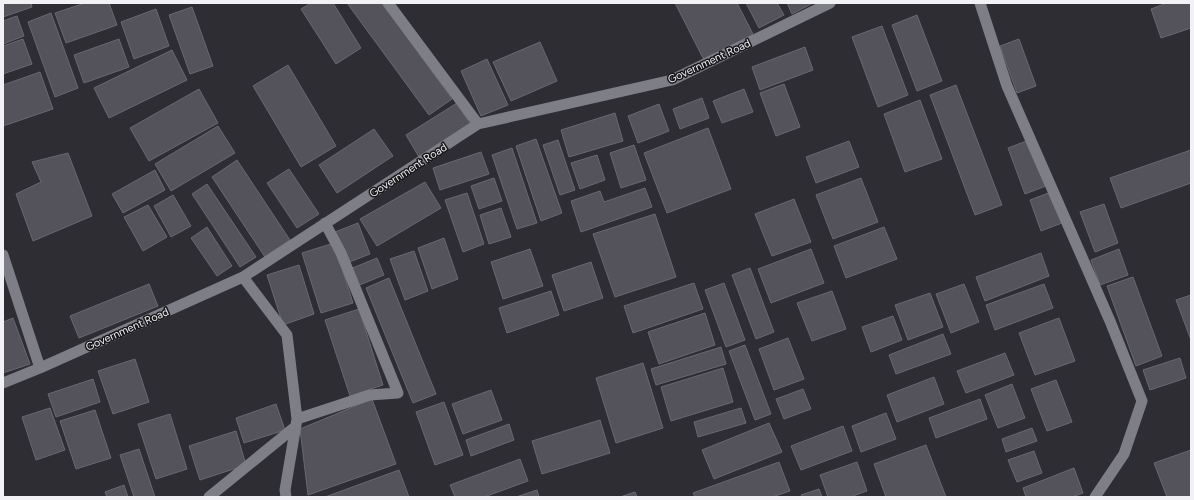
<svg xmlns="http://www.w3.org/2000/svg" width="1194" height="500" viewBox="0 0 1194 500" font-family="Figtree,sans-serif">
  <rect width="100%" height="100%" fill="#2e2d34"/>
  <path fill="#54535b" stroke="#696870" d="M3 3H31L32 7 3 17Z
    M85 3H109L117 25 66 43 55 13Z
    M311 3H333L361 48 336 64 301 9Z
    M347 3H382L452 99 429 115Z
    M675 3H737L753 34 704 60Z
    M746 3H777L784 15 759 28Z
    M787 3H813L792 14Z
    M1167 3H1191V28L1161 38 1151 9Z
    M192 7 213 66 190 74 169 15Z
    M156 9 169 46 134 59 121 22Z
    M51 13 78 88 55 97 28 22Z
    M917 15 942 81 917 91 892 25Z
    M17 16 24 36 3 44V21Z
    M882 26 908 95 878 107 852 37Z
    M23 39 32 64 3 74V46Z
    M119 39 129 67 84 83 74 55Z
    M1019 39 1036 86 1017 93 1000 46Z
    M540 42 557 81 511 101 493 62Z
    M805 47 813 70 760 90 752 67Z
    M172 50 187 80 109 118 94 88Z
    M487 59 508 105 481 116 461 71Z
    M288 65 336 146 301 167 253 86Z
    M40 72 53 109 3 126V85Z
    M784 84 800 127 776 136 760 93Z
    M956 85 1002 205 975 215 930 95Z
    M199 89 218 123 149 161 130 128Z
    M744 89 753 112 722 123 713 101Z
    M702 98 709 118 680 129 673 109Z
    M920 100 942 159 905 172 884 114Z
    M457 103 470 124 419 157 406 135Z
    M659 104 669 131 638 143 628 116Z
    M615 113 623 141 569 157 561 130Z
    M218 126 235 153 171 191 155 164Z
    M708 128 731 189 667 213 644 153Z
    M374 129 393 156 337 193 319 165Z
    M536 139 562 213 541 221 516 146Z
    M558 140 575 190 560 195 543 145Z
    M1029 140 1046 186 1025 194 1008 148Z
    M849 141 859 167 816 183 806 157Z
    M634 145 646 180 621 188 610 153Z
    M512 148 537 223 517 229 492 155Z
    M1191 150V183L1121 208 1110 178Z
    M481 152 489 174 440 190 433 168Z
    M68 153 92 216 33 241 16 194 41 182 32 162Z
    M597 155 605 180 580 189 571 163Z
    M237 160 290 240 265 257 212 177Z
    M289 169 319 214 297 228 267 183Z
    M155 170 165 190 123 213 112 194Z
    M494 178 502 201 479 209 471 186Z
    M861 178 878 222 833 239 816 195Z
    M425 182 441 208 377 246 360 219Z
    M207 184 256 257 240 267 192 194Z
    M645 188 652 207 581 232 571 201 600 191 604 202Z
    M1051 192 1062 223 1041 231 1030 200Z
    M467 193 484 244 463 252 445 200Z
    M173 195 191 226 171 237 154 206Z
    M794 199 811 242 772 256 755 214Z
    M1104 204 1118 243 1095 252 1080 212Z
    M148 205 167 237 143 251 124 217Z
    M501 208 511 237 489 244 480 215Z
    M655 214 676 277 615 297 593 234Z
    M358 223 370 254 347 263 335 232Z
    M207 227 232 266 217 276 191 238Z
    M884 227 897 259 846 278 834 246Z
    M444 238 458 279 432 289 418 248Z
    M334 243 353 303 321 313 302 253Z
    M530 249 543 286 503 299 491 262Z
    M811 249 824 283 771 303 758 269Z
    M1119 249 1128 275 1100 285 1091 260Z
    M414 251 428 291 405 300 390 259Z
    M1041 253 1049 276 985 301 976 277Z
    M377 258 384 275 357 286 350 269Z
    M591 262 603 298 564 311 552 275Z
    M299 265 314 314 283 325 267 275Z
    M750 268 774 332 756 339 732 275Z
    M1133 277 1162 356 1136 366 1107 286Z
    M389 278 436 394 413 403 366 288Z
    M694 283 703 309 633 333 624 306Z
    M724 283 745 340 726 347 705 290Z
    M149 284 158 306 79 338 70 316Z
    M964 284 979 322 951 333 936 294Z
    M1044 284 1053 308 995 330 986 305Z
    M551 291 559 315 507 333 499 308Z
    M832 291 846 329 812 341 797 303Z
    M930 293 943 327 908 340 895 305Z
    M1191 295V340L1176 300Z
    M359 309 383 385 350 396 325 320Z
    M705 313 715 345 659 364 648 332Z
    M893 316 902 340 871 352 862 327Z
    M13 318 30 364 3 373V322Z
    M1059 318 1075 361 1035 375 1019 333Z
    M943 334 951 354 896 374 889 355Z
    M788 338 804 379 774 390 759 349Z
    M745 345 771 414 755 420 729 351Z
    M721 347 726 364 656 385 651 369Z
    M1005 353 1014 375 966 393 957 371Z
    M1180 358 1186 378 1150 390 1143 370Z
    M135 359 149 402 113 414 98 371Z
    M643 363 663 428 616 443 596 378Z
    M723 368 733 402 671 421 661 387Z
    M934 377 944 404 897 422 887 395Z
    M93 379 100 402 56 417 48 394Z
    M1056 380 1072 422 1047 431 1031 389Z
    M1012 384 1025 418 998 428 985 395Z
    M803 389 811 409 784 419 776 399Z
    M491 390 502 420 463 434 452 404Z
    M372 399 396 464 308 495 300 429Z
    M980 399 987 419 936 438 929 418Z
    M444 402 463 455 435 465 416 412Z
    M276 404 285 430 244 443 236 418Z
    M50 408 65 450 36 460 22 417Z
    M741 408 746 423 698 437 694 422Z
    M95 410 111 458 76 469 60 421Z
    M886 413 896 439 861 452 852 426Z
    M170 414 187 469 156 479 138 424Z
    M600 420 610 453 542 474 532 441Z
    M769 423 782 452 714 479 702 450Z
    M509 424 514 440 471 456 466 440Z
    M843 426 852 451 801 470 791 446Z
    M1032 428 1037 441 1006 452 1002 439Z
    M236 431 246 465 200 480 189 446Z
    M926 445 946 497H886L874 464Z
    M139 449 155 497H134L120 455Z
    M1191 450V497H1167L1154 463Z
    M1034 451 1042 473 1017 482 1008 460Z
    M520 459 528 481 484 497H455L450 485Z
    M779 462 790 491 772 497H695L693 493Z
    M857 462 867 491 850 497H828L820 475Z
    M1074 468 1083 493 1072 497H1026L1023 488Z
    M399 470 409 497H325Z
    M124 485 128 497H107L105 492Z
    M819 489 822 497H802L801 495Z
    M537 490 539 497H516Z
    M635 492 637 497H620Z"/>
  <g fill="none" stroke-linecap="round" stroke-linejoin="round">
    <path stroke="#7e7e86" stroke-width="11" d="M388 3 478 124
      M980 3 1007 86 1110 321 1142 401 1124 454 1095 497
      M3 255 40 368
      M243 277 287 335 297 419 285 490 286 497
      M3 383 40 368 243 277 478 124 672 80 830 3
      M297 419 370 395 398 393 341 253 325 223
      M209 497 295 427"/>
  </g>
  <g text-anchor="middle" stroke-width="3" stroke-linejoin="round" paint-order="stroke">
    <g font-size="11" fill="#f1f1f6" stroke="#161619">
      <text transform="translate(709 61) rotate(-25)" y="4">Government Road</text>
      <text transform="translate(408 170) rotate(-33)" y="4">Government Road</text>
      <text transform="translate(127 329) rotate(-24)" y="4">Government Road</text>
    </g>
  </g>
  <rect width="1194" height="500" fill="none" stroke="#f1f1f6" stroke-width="8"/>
</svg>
